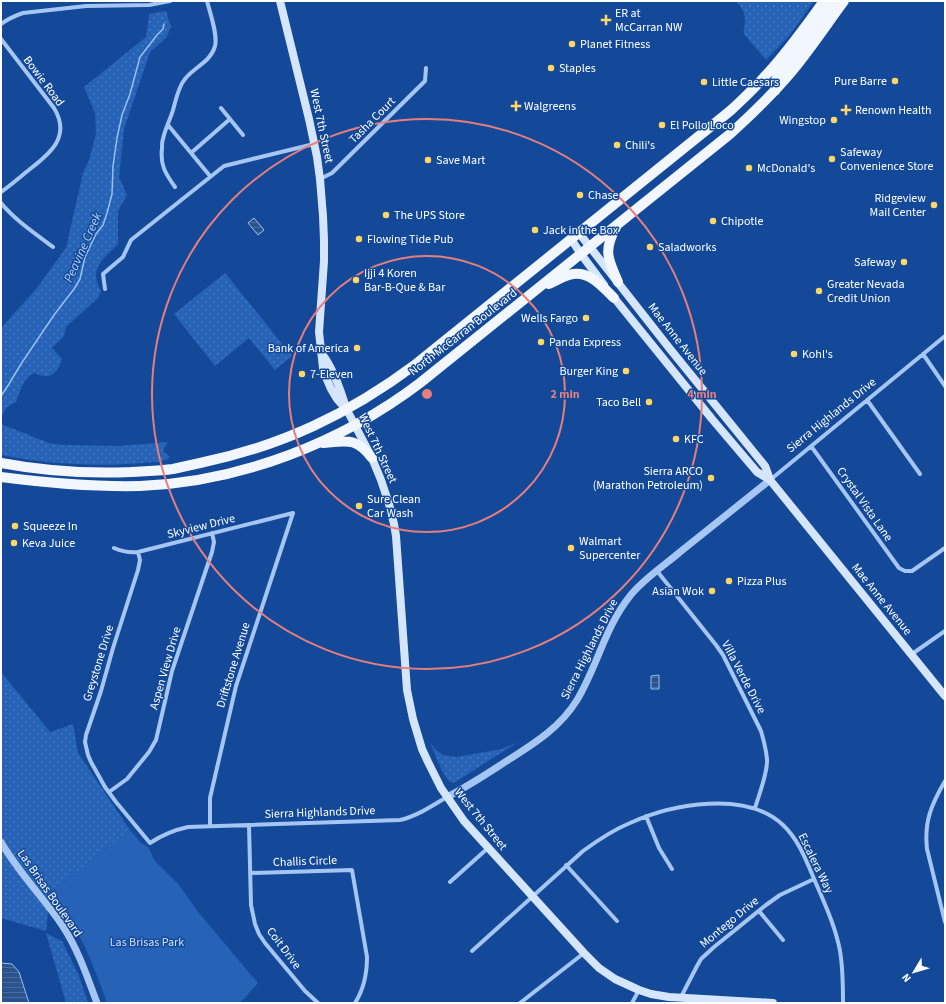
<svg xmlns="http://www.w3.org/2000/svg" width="946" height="1004" viewBox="0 0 946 1004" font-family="'Source Sans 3',sans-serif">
  <defs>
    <pattern id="grass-dots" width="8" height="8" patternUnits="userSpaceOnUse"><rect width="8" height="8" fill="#2663b6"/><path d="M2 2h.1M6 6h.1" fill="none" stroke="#477ac1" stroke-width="1.8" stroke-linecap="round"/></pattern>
    <pattern id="water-rules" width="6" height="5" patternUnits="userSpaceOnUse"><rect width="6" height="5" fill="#2a528c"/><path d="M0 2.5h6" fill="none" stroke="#4a6c9d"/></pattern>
  </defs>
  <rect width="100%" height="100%" fill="#134998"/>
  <path fill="url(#grass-dots)" d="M736 1H814L789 36 766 60 744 34C743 30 745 26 745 21 746 13 741 7 736 1Z
    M166 11 171 27 166 38 150 52 124 129 119 177 127 195 118 211V244C103 260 88 268 101 291L98 298 66 327 64 336 52 348 62 359C60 366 55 376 47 376 43 377 38 374 34 373 23 378 20 392 16 402 5 407 5 409 1 420V328L37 288 57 260 66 248 83 173 89 160 96 134 95 113 84 87 146 37 149 14Z
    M225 273 292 356 275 370 249 338 215 366 174 314Z
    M1 424 49 443 62 445 118 446 168 442 163 450 164 452 170 457C164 463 151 462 143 463 95 467 48 464 1 455Z
    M1 672 50 732 73 724 78 753 130 830 50 893 46 931 1 918Z
    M430 742 435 749 443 755 456 757 502 749 518 742 457 781C456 782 453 783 451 782 444 780 433 749 430 742Z
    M46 933 62 941 79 976 88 1003H66Z"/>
  <path fill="#2663b6" d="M130 830 141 843 148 847 155 861 179 885 199 913 258 983 240 1003H107C100 984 93 964 84 945 75 926 62 910 50 893Z"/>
  <path fill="url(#water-rules)" stroke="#97c0f6" d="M254 218 264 230 258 235 248 223Z
    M659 675V689H651V676Z
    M1 963 12 964 19 972 29 1003H1Z"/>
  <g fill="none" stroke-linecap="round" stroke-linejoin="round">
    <path stroke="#97c0f6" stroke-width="1.5" d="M1 396 9 384 21 364 54 315 74 289 80 279 85 257 96 234 103 225 107 213 112 194 113 166 117 138 122 115 130 94 140 57 157 35 163 29 164 24"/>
    <path stroke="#a5c6f3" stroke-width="4" d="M1 24C8 19 14 16 23 13L86 6 149 5 170 1
      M1 39 54 108C71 136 51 153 30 169 20 177 11 185 1 192
      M221 108 243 135
      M168 125 210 176
      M191 153 230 119
      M320 179 332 173 425 81 426 68
      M175 187C165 173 160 165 162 148 162 145 162 141 163 139 165 129 170 120 173 110 176 100 178 87 185 79 194 67 211 62 215 46 218 35 210 13 207 1
      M1 203C16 221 36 234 53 247
      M105 289 103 274 123 257 131 240 224 166 314 144
      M923 354 945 386
      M867 400 920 474
      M811 446 899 568 905 571H912L945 548
      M770 480 945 336
      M114 548C123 552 129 553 138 552L293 513
      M138 552 140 560 138 570 113 648 101 691 86 735 85 742 88 755 91 762 105 787 116 802 150 843C162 835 174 830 188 827L400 820C417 816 432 806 447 797
      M657 571 716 645 723 655 761 731C764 741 766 750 767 759 768 773 759 794 755 808
      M912 654 945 631
      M945 781C931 805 924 822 927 849L945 922
      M109 792 127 779 149 752 156 740 172 671 212 552 214 542 212 533
      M646 816 659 848 672 869
      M249 825 251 905 255 924 259 934 265 943 305 991 318 1003
      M210 826V798L236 686 293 513
      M566 865 617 921
      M250 873 352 870 367 957C367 974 364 989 355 1003
      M450 882 488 848
      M759 911 783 940
      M472 951 583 851C598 840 613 830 630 823 672 804 746 790 783 825 801 842 808 866 818 888 827 909 836 929 840 951 843 968 843 986 843 1003
      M681 997 697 966 701 959 714 947 766 905 780 895 814 879
      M520 1003 584 953
      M632 1003 639 990"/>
    <path stroke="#a5c6f3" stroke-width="7" d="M447 797C465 788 482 777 499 766 528 747 558 731 577 700 597 667 605 627 630 596 642 580 665 565 680 552 710 528 740 504 770 480
      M1 842C18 872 43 897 62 925 78 949 87 976 97 1003"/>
    <path stroke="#d4e5fc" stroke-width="8" d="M280 1 309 119 317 157 320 179 323 216 324 240V261L319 332 323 368 325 375 331 389 337 399 347 410 372 458 381 480 389 504 394 524 396 536 407 690 413 719 422 749 428 762 441 788 464 821 584 953 599 968 615 979 639 990 651 994 669 997 773 1003
      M579 233 670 349 765 466 768 474 770 480
      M571 239 581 254 604 285
      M611 294 712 419 757 472 770 480 945 696
      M322 354C333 368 341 391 346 408"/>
    <path stroke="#f1f6ff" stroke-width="10" d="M775 91V82L778 75 809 36 834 1
      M616 227C603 251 608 259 618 282
      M549 284C556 281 562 277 569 275 588 269 602 286 614 298
      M323 443C347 441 356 437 372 458
      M1 463C44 471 87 474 131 472 145 471 159 471 173 469 182 467 191 465 200 463 282 446 349 414 416 364L730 111C742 100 754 89 765 76 787 53 805 27 824 1
      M1 477C47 483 93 487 140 486 240 482 341 443 420 383L730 134C752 114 774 93 793 70 811 48 827 24 844 1"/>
  </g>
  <g fill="none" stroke="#e67e7e" stroke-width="2">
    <circle cx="427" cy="394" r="138"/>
    <circle cx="427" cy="394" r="275"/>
  </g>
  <g fill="#ffd767" stroke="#134998" stroke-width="1.5">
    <path d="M604 14h4v4h4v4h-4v4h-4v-4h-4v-4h4z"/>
    <circle cx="572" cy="44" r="4"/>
    <circle cx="551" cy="68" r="4"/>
    <circle cx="895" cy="81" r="4"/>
    <circle cx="704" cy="82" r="4"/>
    <path d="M514 100h4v4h4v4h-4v4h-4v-4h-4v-4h4z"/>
    <path d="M844 104h4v4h4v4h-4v4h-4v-4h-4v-4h4z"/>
    <circle cx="834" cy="120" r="4"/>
    <circle cx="662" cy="125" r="4"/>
    <circle cx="617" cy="145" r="4"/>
    <circle cx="832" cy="159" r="4"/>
    <circle cx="428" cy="160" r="4"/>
    <circle cx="749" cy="168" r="4"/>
    <circle cx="580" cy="195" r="4"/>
    <circle cx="934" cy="205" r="4"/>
    <circle cx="386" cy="215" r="4"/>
    <circle cx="713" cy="221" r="4"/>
    <circle cx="535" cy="230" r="4"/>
    <circle cx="359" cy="239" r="4"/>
    <circle cx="650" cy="247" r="4"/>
    <circle cx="904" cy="262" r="4"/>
    <circle cx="356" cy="280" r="4"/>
    <circle cx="819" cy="291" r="4"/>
    <circle cx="586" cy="318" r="4"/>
    <circle cx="541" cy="342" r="4"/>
    <circle cx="357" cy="348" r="4"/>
    <circle cx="794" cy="354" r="4"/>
    <circle cx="626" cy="371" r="4"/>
    <circle cx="302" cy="374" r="4"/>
    <circle cx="649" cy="402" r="4"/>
    <circle cx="676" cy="439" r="4"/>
    <circle cx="711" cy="478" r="4"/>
    <circle cx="359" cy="506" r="4"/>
    <circle cx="15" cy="526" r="4"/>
    <circle cx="14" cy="543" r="4"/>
    <circle cx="571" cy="548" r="4"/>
    <circle cx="729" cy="581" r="4"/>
    <circle cx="712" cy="591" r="4"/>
  </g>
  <g text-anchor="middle" stroke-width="3" stroke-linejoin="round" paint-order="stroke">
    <g font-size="12" fill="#fff" stroke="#134998" text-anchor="start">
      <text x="615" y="17">ER at<tspan x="615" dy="14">McCarran NW</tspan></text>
      <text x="580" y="48">Planet Fitness</text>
      <text x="559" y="72">Staples</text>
      <text x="887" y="85" text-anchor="end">Pure Barre</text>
      <text x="712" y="86">Little Caesars</text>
      <text x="524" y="110">Walgreens</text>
      <text x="855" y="114">Renown Health</text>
      <text x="826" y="124" text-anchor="end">Wingstop</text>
      <text x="670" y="129">El Pollo Loco</text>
      <text x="625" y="149">Chili's</text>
      <text x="840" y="156">Safeway<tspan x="840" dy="14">Convenience Store</tspan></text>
      <text x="436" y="164">Save Mart</text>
      <text x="757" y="172">McDonald's</text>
      <text x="588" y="199">Chase</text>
      <text x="926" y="202" text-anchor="end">Ridgeview<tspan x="926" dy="14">Mail Center</tspan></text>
      <text x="394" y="219">The UPS Store</text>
      <text x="721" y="225">Chipotle</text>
      <text x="543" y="234">Jack in the Box</text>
      <text x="367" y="243">Flowing Tide Pub</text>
      <text x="658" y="251">Saladworks</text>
      <text x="896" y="266" text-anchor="end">Safeway</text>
      <text x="364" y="277">Ijji 4 Koren<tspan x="364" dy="14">Bar-B-Que &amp; Bar</tspan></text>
      <text x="827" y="288">Greater Nevada<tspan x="827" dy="14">Credit Union</tspan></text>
      <text x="578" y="322" text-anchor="end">Wells Fargo</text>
      <text x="549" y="346">Panda Express</text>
      <text x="349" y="352" text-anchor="end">Bank of America</text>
      <text x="802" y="358">Kohl's</text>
      <text x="618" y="375" text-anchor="end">Burger King</text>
      <text x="310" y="378">7-Eleven</text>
      <text x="641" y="406" text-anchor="end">Taco Bell</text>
      <text x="684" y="443">KFC</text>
      <text x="703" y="475" text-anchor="end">Sierra ARCO<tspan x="703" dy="14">(Marathon Petroleum)</tspan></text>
      <text x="367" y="503">Sure Clean<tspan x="367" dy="14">Car Wash</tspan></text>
      <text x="23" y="530">Squeeze In</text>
      <text x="579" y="545">Walmart<tspan x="579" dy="14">Supercenter</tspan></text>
      <text x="22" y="547">Keva Juice</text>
      <text x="737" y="585">Pizza Plus</text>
      <text x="704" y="595" text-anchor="end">Asian Wok</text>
    </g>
    <g font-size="12" fill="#fff" stroke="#134998">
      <text transform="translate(44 81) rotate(53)" y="4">Bowie Road</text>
      <text transform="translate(372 120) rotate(-45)" y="4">Tasha Court</text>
      <text transform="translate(322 126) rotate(78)" y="4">West 7th Street</text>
      <text transform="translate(463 332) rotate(-38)" y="4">North McCarran Boulevard</text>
      <text transform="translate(678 339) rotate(52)" y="4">Mae Anne Avenue</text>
      <text transform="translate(831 415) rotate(-39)" y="4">Sierra Highlands Drive</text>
      <text transform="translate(378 448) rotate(65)" y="4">West 7th Street</text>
      <text transform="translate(865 504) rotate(55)" y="4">Crystal Vista Lane</text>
      <text transform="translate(201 526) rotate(-14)" y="4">Skyview Drive</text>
      <text transform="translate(882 599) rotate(51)" y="4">Mae Anne Avenue</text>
      <text transform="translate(589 649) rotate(-63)" y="4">Sierra Highlands Drive</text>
      <text transform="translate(98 663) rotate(-73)" y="4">Greystone Drive</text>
      <text transform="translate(233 665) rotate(-73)" y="4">Driftstone Avenue</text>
      <text transform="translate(165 668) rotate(-74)" y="4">Aspen View Drive</text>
      <text transform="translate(744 677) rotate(62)" y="4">Villa Verde Drive</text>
      <text transform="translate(320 812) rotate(-2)" y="4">Sierra Highlands Drive</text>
      <text transform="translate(481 819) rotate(51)" y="4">West 7th Street</text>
      <text transform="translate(305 861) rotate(-2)" y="4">Challis Circle</text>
      <text transform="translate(816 863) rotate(64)" y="4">Escalera Way</text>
      <text transform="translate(50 893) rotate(55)" y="4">Las Brisas Boulevard</text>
      <text transform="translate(729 922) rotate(-40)" y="4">Montego Drive</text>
      <text transform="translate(284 948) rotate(53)" y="4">Coit Drive</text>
    </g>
    <g font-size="12" fill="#cde1fd" stroke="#134998">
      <text x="147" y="946">Las Brisas Park</text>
    </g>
    <g font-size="13" font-style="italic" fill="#b2d0f9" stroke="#134998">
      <text transform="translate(82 247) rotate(-66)" y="5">Peavine Creek</text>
    </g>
  </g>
  <circle cx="427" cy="394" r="6" fill="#e67e7e" stroke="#134998" stroke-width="2"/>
  <g font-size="12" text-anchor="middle" font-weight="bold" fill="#e67e7e" stroke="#134998" stroke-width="3" stroke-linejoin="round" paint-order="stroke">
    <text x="565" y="398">2 min</text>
    <text x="702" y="398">4 min</text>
  </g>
  <rect width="946" height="1004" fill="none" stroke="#ffffff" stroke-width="4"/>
  <g transform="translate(914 972) rotate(232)" stroke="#134998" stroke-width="3" paint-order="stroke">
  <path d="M0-3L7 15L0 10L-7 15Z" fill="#ffffff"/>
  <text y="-6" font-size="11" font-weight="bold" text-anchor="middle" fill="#ffffff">N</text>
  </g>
</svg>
